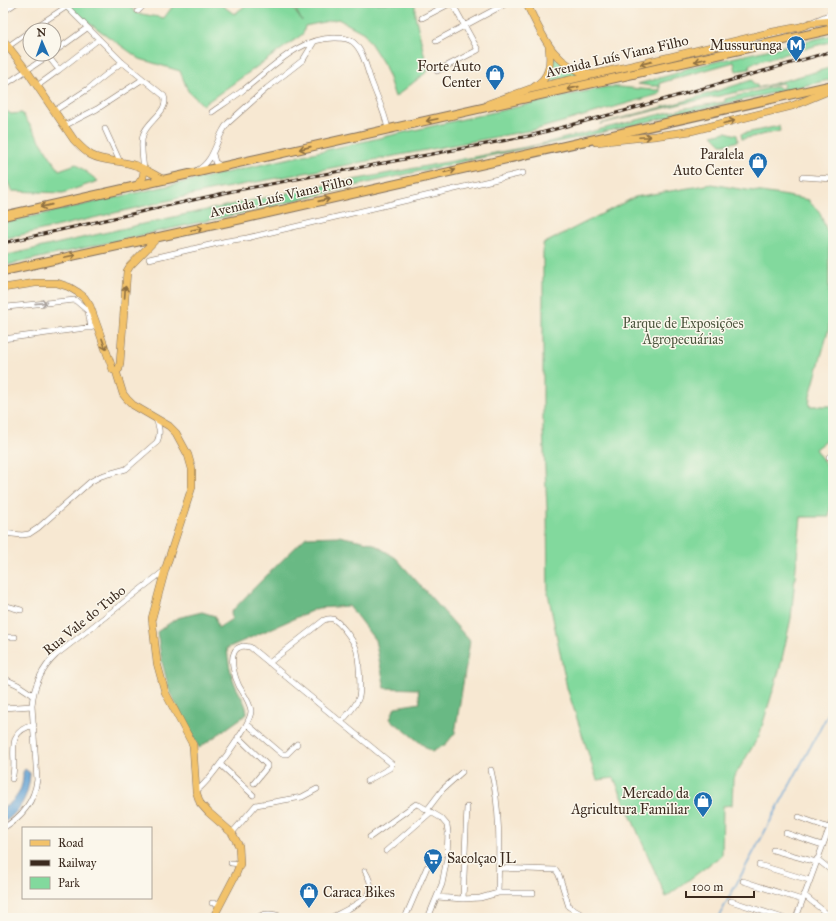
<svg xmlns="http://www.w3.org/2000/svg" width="836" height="921" viewBox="0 0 836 921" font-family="'IM FELL Great Primer',serif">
  <rect width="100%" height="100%" fill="#fbf7ec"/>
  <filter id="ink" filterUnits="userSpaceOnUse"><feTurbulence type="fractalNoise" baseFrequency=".025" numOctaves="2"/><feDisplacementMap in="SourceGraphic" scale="8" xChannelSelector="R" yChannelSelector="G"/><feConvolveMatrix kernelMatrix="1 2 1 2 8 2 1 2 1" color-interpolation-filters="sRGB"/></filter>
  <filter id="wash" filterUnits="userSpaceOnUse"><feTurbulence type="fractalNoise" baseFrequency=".012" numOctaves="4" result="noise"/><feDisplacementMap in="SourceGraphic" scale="16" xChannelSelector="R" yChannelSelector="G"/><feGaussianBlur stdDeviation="0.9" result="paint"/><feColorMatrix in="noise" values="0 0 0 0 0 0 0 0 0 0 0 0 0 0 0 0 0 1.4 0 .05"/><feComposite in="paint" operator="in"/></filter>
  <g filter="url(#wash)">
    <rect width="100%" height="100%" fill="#f7e8d2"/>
    <path fill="#82d99d" stroke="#5e825e" d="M65 3H128L136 13 164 18 175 3H219L234 14 249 3H289L302 21 292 3H415V15L428 71 395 97 385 66 364 33 338 19 305 26 303 34 203 105 188 91 180 71 140 59 68 8Z
      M833 35V41L756 62 749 65 750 69 736 71 734 62 660 83V94L538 129 209 191 3 239V223L605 87C623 86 641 90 659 90V86H651L638 84 674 74 688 68Z
      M554 57 582 75 546 82 552 75Z
      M833 67V79L577 138 484 157 367 183 269 207 3 266V256L178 216 321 186 537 145 686 108 725 102V99L777 86 782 89 784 85 782 83 685 103 600 124 685 101 752 80 754 85H757L758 88Z
      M3 109 11 114 22 113 59 170 76 164 98 181 63 193 12 191 3 173Z
      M779 126 780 131 742 139 741 134Z
      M726 132 737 135 738 141 729 144H721L712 135Z
      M712 184C744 191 777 193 809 200V202L819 211 829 236V328L810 396 809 406H833L832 436 815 449 833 475V490L829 517H801L791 618 780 668 759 736 733 779 732 805 723 806 722 855 666 897 614 778 597 780 567 688 548 593 547 508 543 430V244L635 197Z"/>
    <path fill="#69b984" stroke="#527251" d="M339 536 372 543 396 558 470 641 455 733 446 744 432 752 390 719 395 707 420 703 418 689 385 688 375 640 349 606 318 608 227 648C228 660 230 671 234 682 238 693 247 703 247 714L199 748 170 693 162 662 157 632 177 618 202 612 215 616 218 628 232 619 231 612 260 582 306 537Z"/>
    <path fill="#60a0d3" stroke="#4e6578" d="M25 769 30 773C29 795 21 811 3 823V808C17 801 24 787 23 772Z"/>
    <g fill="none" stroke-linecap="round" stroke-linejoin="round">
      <path stroke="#60a0d3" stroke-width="1.5" d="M718 918 833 705"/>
    </g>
  </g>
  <g filter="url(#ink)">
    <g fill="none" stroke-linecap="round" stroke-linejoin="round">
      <g stroke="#7d6c5d" stroke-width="6">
        <path id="minor" d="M63 3 122 62 164 96C170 111 147 121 143 135 140 145 143 159 144 170
          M138 11 146 3
          M3 12 16 3
          M422 18 451 3
          M814 21 833 13
          M31 30 66 7
          M436 41 507 3
          M3 50 30 31
          M54 52 87 28
          M48 56 59 70
          M437 71 478 50 452 3
          M3 86 51 54
          M37 86 59 70 99 39
          M54 111 88 89 122 62
          M212 112C222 105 233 98 242 91 270 70 298 37 336 38 342 38 348 38 353 42 364 51 367 71 372 83 378 99 385 113 388 129
          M64 126 97 109 143 79
          M105 129 120 162
          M213 154 215 162 222 167
          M196 171C216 161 215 138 228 123L267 88 303 60 314 42
          M802 177 833 179
          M149 259 227 241 247 238 523 173
          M3 309 7 307 75 300 88 311 91 328
          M3 339 93 327
          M829 457 833 456
          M3 533 22 535 29 534 38 528 90 482 101 476 126 469 157 442C161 433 159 427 156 419
          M3 605 21 610
          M3 637H15
          M269 663 324 620C327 619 330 618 333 619 340 622 353 640 356 648 359 656 361 688 359 697 356 707 347 715 341 722
          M3 678 18 685 33 695
          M3 708 32 706
          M247 724 282 754H287L297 744
          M238 737 267 765V767L254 783
          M220 764 253 795
          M491 770C501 811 499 852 498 893
          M12 779C19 758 2 732 34 725
          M196 791C208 783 251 725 251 711 250 702 243 693 239 686 235 678 230 661 234 653 235 649 239 647 243 646L250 647 392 764 390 768 367 781
          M427 810 443 789 462 772
          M799 817 829 828 833 831
          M3 828C22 817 34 802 37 780L32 706C33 687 42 668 56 655L164 571
          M232 833 256 805 302 797 317 789
          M786 833 822 845
          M370 837 416 804 419 805 441 818 447 825 448 832 447 858 442 884 428 918
          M773 850 816 862
          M386 851 431 812
          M817 859 833 872
          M231 863 240 864
          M759 865 809 880
          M499 868 556 870 559 875 569 907 588 918
          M743 881 802 900
          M804 895 832 918
          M437 897 463 899 480 898 498 893H533
          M463 899 467 807
          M731 901 783 918
          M212 903H221
          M258 918C265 910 279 916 287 918
          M330 918C340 913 370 900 371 889 371 883 368 876 365 871
          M405 918 427 867
          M796 918 833 818"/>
      </g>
      <g stroke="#7d6c5d" stroke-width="8">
        <path id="major" d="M526 3C542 33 552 66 590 74
          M3 40 27 71 74 140C79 145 84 151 91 155 104 162 120 160 134 165 145 168 155 176 165 180
          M534 87C550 78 551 64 549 47
          M488 104 530 89 670 57 773 32 800 27 811 23 833 21
          M596 142 655 136 691 131 792 106 833 89
          M137 186 143 177 144 170
          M3 288 35 283H57L69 287 79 293 84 297 90 306 113 370 116 371 123 394 127 399 133 405 169 426 176 433 188 455 192 469V487L165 570 152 618 157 663 165 692 193 745 196 791 200 803 208 812 232 833 239 846 240 864 236 874 213 918
          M116 371 119 369 120 363 127 271 130 266 158 237"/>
      </g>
      <g stroke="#7d6c5d" stroke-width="10">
        <path id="highway" d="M3 216 833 29
          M3 271 246 218 833 85"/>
      </g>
      <use href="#minor" stroke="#fff" stroke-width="5"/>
      <use href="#major" stroke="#f2c26a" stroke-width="7"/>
      <use href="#highway" stroke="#f2c26a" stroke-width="8"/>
      <g stroke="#3b2a1e" stroke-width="3">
        <path id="rail" d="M3 243 233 191 529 136 624 111 833 51"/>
      </g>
      <use href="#rail" stroke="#fbf7ec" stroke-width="1.5" stroke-dasharray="4.5" stroke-linecap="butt"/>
    </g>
    <defs><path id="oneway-shaft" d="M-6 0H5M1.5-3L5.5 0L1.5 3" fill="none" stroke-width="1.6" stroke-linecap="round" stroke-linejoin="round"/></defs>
    <g stroke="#8d6e40">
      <use href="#oneway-shaft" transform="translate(700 60) rotate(167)"/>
      <use href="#oneway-shaft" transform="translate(646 63) rotate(167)"/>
      <use href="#oneway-shaft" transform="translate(573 88) rotate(167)"/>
      <use href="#oneway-shaft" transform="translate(432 120) rotate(168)"/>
      <use href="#oneway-shaft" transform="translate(729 122) rotate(-14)"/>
      <use href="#oneway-shaft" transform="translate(645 137) rotate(-3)"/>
      <use href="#oneway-shaft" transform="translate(305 148) rotate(167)"/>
      <use href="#oneway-shaft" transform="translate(450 171) rotate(-13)"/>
      <use href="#oneway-shaft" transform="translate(324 200) rotate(-13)"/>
      <use href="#oneway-shaft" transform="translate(46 206) rotate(167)"/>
      <use href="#oneway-shaft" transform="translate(197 229) rotate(-12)"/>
      <use href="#oneway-shaft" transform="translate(70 256) rotate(-12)"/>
      <use href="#oneway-shaft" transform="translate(125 292) rotate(-86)"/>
      <use href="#oneway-shaft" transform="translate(104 344) rotate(70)"/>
    </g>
    <use stroke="#a79f9a" href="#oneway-shaft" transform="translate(41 303) rotate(-6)"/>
  </g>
  <defs>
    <g id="metro-pin" transform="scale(1)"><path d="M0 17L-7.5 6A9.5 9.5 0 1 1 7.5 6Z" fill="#1f6fb2" stroke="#fbf7ec"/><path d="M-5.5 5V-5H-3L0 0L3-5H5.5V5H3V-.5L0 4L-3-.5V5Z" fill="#fff"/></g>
    <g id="shop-pin" transform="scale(1)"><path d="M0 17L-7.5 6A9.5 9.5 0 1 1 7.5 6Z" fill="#1f6fb2" stroke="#fbf7ec"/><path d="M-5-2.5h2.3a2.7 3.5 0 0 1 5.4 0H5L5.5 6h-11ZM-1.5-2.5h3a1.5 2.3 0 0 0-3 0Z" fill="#fff"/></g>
    <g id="supermarket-pin" transform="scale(1)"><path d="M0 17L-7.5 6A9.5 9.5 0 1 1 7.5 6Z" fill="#1f6fb2" stroke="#fbf7ec"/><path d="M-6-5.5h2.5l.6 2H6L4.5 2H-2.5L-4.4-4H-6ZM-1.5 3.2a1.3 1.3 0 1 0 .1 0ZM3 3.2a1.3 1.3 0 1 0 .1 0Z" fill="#fff"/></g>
  </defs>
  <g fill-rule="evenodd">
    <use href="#metro-pin" x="796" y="45"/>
    <use href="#shop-pin" x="495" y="74"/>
    <use href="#shop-pin" x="758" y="162"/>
    <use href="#shop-pin" x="703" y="801"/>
    <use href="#supermarket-pin" x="433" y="858"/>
    <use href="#shop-pin" x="309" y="892"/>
  </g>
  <g text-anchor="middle" stroke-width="3" stroke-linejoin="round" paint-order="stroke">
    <g font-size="14" fill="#3b2a1e" stroke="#fbf7ec" text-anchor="end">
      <text x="782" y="50">Mussurunga</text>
      <text x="481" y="71">Forte Auto<tspan x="481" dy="16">Center</tspan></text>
      <text x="744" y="159">Paralela<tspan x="744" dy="16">Auto Center</tspan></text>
      <text x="689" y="798">Mercado da<tspan x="689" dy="16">Agricultura Familiar</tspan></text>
      <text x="447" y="863" text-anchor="start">Sacolçao JL</text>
      <text x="323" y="897" text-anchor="start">Caraca Bikes</text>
    </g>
    <g font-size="14" fill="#3b2a1e" stroke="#fbf7ec">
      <text transform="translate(617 56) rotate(-13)" y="5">Avenida Luís Viana Filho</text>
      <text transform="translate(281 196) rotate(-13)" y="5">Avenida Luís Viana Filho</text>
      <text transform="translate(84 620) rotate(-39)" y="5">Rua Vale do Tubo</text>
    </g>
    <g font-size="14" fill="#4d563e" stroke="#fbf7ec">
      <text x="683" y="328">Parque de Exposições<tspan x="683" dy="16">Agropecuárias</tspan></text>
    </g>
  </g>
  <rect width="836" height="921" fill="none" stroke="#fbf7ec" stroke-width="16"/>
  <rect x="22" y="827" width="130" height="72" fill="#fbf7ec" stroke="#aea59a"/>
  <rect x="30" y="840" width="20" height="6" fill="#f2c26a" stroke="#aea59a"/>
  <text x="58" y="847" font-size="12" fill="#3b2a1e">Road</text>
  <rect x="30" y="860" width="20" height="6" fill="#3b2a1e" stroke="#aea59a"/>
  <text x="58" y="867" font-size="12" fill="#3b2a1e">Railway</text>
  <rect x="30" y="877" width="20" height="12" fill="#82d99d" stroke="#aea59a"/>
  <text x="58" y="887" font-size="12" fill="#3b2a1e">Park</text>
  <g transform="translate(42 42) rotate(358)"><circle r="19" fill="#fbf7ec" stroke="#aea59a"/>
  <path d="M0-3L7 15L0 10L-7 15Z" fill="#1f6fb2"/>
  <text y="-6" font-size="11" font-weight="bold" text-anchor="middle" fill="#3b2a1e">N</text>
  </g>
  <path d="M686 891v6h68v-6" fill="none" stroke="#3b2a1e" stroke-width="2"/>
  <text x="692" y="891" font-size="12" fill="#3b2a1e" stroke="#fbf7ec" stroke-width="3" paint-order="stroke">100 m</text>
</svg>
